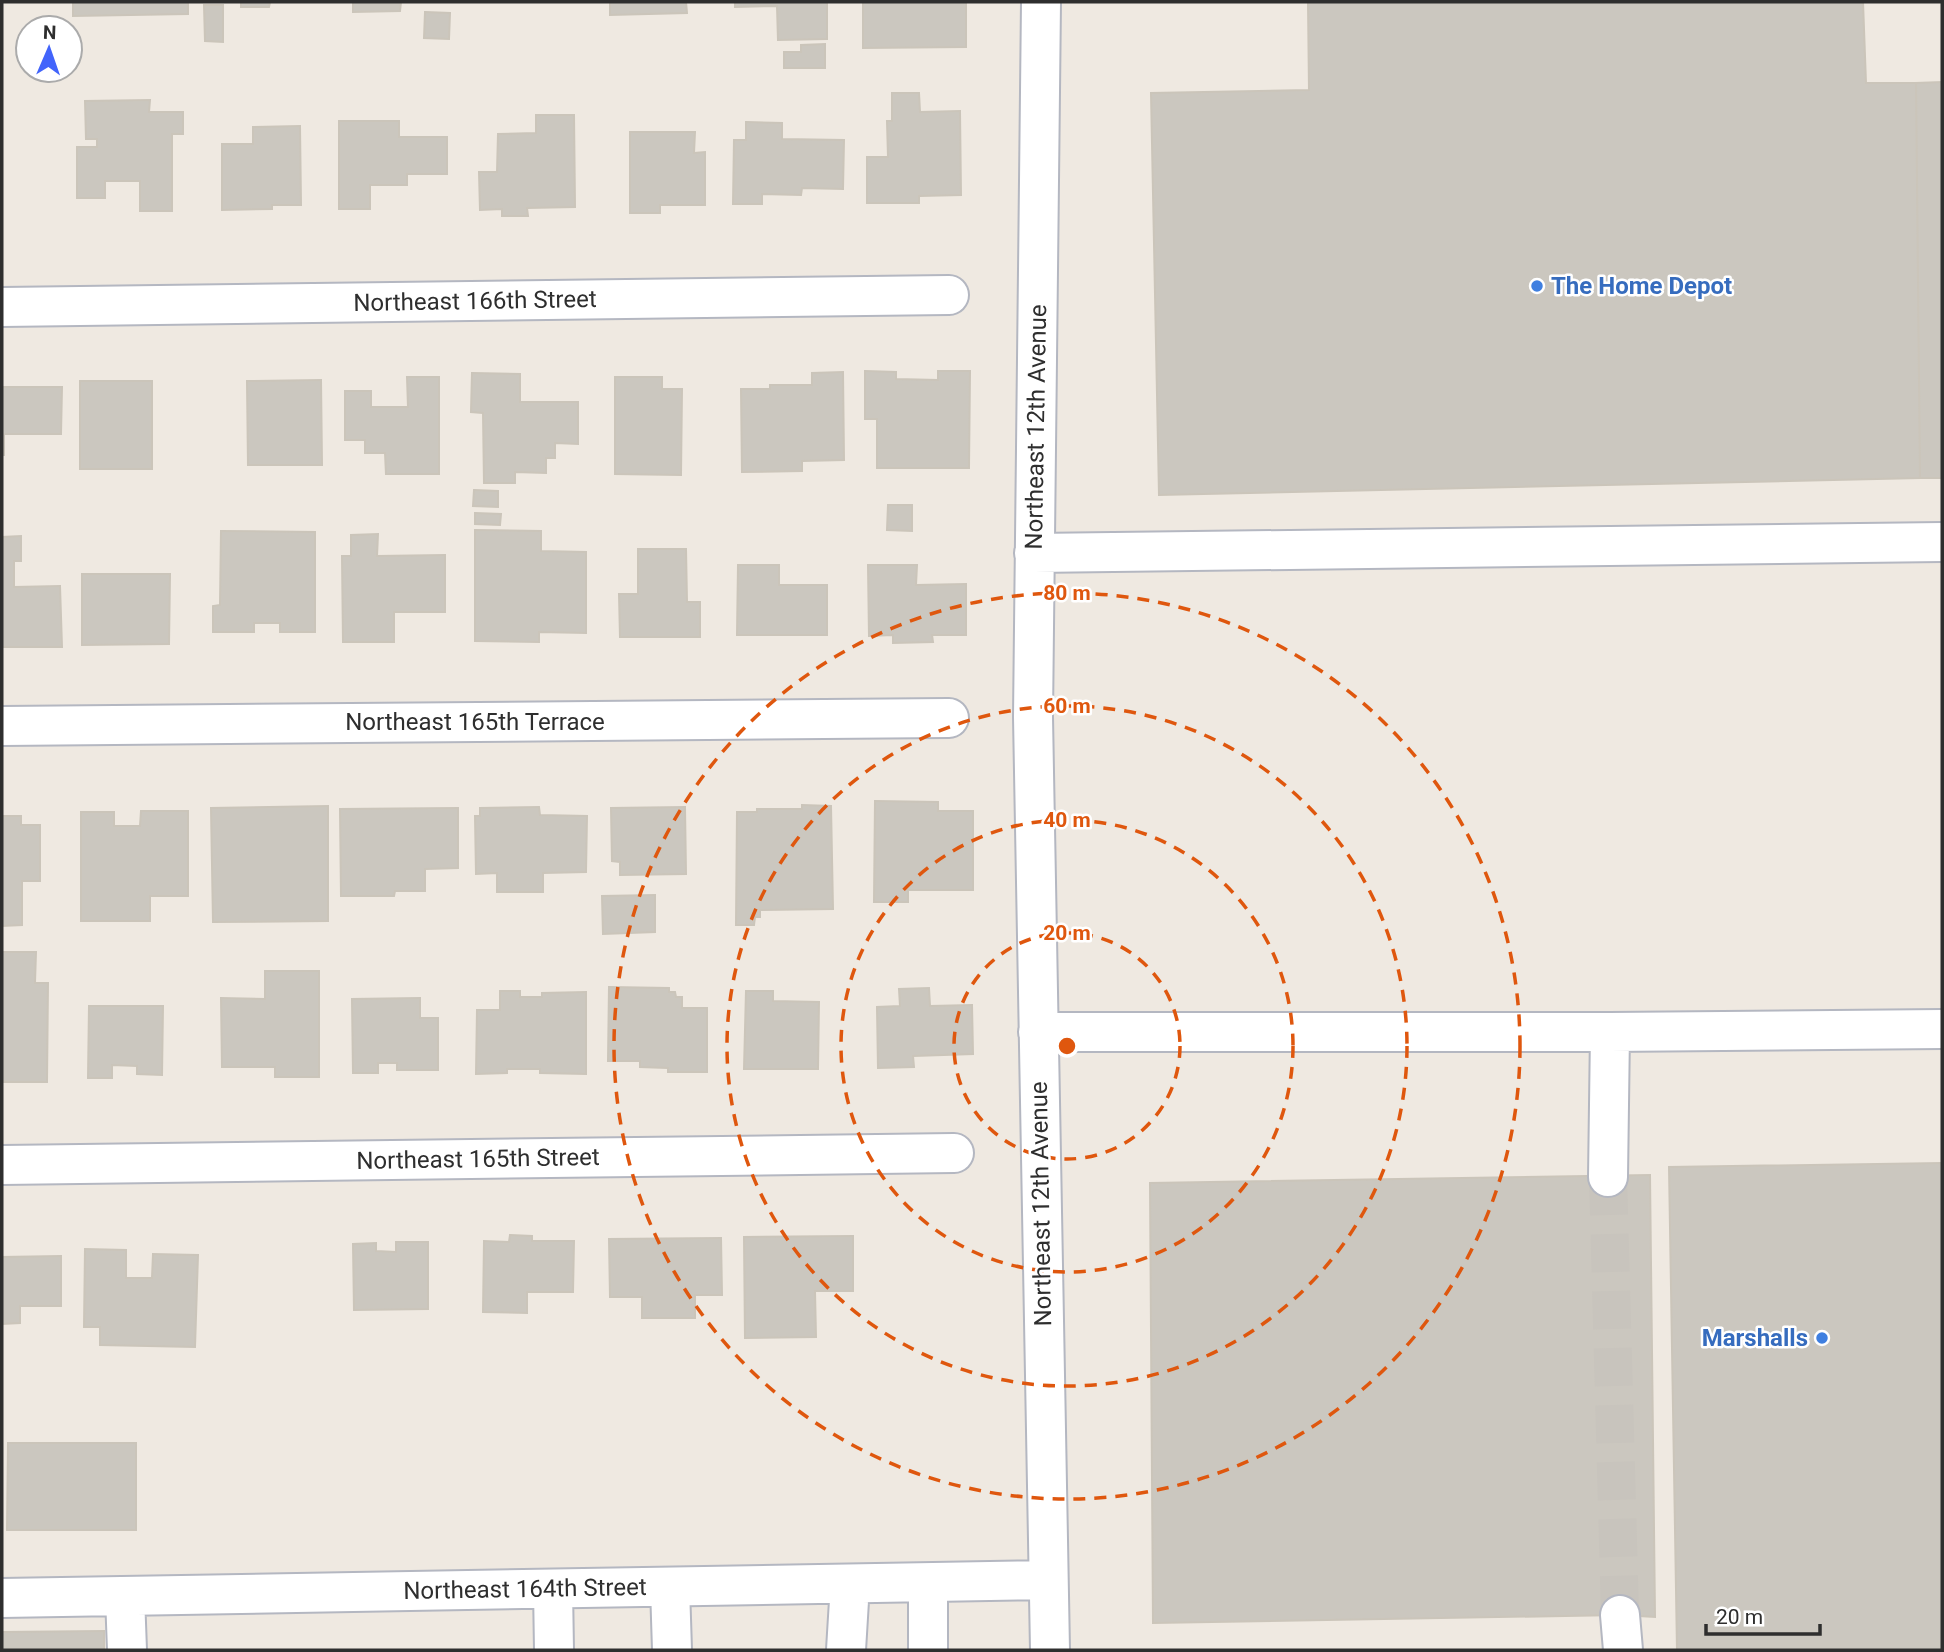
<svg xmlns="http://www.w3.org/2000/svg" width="1944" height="1652" viewBox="0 0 1944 1652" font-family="Roboto,sans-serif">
  <rect width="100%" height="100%" fill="#efe9e1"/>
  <path fill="#cbc7bf" stroke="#cbc5ba" stroke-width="2" d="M73 2H188V14L73 16Z
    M241 2H270L269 7H241Z
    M353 2H401L400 11 353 12Z
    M610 2H686L687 13 610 15Z
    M735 2H827V39L778 40 777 6 735 7Z
    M863 2H966V47L863 48Z
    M1308 2H1863L1866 83H1916L1920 478 1159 495 1151 93 1309 90Z
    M204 5H223V42L205 41Z
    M425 12 450 13 449 39 424 38Z
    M825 44V68H784V52H801V45Z
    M1942 82V478H1920L1916 83Z
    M892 93H919L920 112 960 111 961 195 919 196V203H867V157H888L887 121H892Z
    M150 100 149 112H183V134H172V211H140V181H105V198H77V147H97V139H86L85 101Z
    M536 115H574L575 207 527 208 528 216H502V209L480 210 479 172H497L498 134 536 133Z
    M339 121H399V137H447V174H407V185H370V209H339Z
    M746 122 782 123V139L844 140 843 189 802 188 801 195 762 194V204H733L734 140H746Z
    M300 126 301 205H272V209L222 210V144H253V127Z
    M630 132H695L694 153 705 152V205H660V213H630Z
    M865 371 896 372V379L938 380V371H970L969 468H877V419H865Z
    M843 372 844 460 802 461V471L742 472 741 389H770V385H812V373Z
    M472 373 520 374V402H578V444L555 443V458H546V473L515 472V483H484L483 413 471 412Z
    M407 377H439V474H386L385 453H365V440H345V391H371V407H408Z
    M615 377H662V389H682L681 475 615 474Z
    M321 380 322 465H248L247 381Z
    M80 381H152V469H80Z
    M2 387H62L61 434H4V455H2Z
    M474 490 498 491V507L473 506Z
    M888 505H912V531L887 530Z
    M475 513 501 514 500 525 475 524Z
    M475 530 541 531V551L586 552V633L539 632V642L475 641Z
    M221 531 315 532V632H280V623H254V632H213V606L220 605Z
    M378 534 377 556 445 555V612H394V642H343L342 556H351V535Z
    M21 536V561H14V587L60 586 62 647H2V537Z
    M638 549H686L687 602H700V637H620L619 594H638Z
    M738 565H779V585H827V635H737Z
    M868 565H917L916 585 966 584V635H932L933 642 893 643V635L869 636Z
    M82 574H170L169 644 82 645Z
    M875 801 938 802V811H973V890H908V902H874Z
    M802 805 831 806 833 909 760 910V917H755L754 925H736L737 812H757V809H802Z
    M328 806V921L213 922 211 808Z
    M539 807 540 815 587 816 586 872 543 873V892H497V873L476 874 475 816H480V808Z
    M685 807 686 874 620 875V862L612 861 611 808Z
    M458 808V868L425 869V891H395L394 896H341L340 809Z
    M141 811H188V896H150V921H81V812H114V826H140Z
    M2 816H21V825H40V881H22V925L2 926Z
    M655 895V932L603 934 602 896Z
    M2 952H36L35 983H48L47 1082H2Z
    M265 971H319V1077H275V1067H222L221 998 265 999Z
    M609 987 669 988V992H675L676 997H682V1008H707V1072H668V1068L640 1067V1061H608Z
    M929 988 930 1006 972 1005 973 1054 913 1056 914 1067 878 1068 877 1007 900 1006 899 989Z
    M500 991H520V997H542V993L586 992V1074L540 1073V1069H507V1073L476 1074 477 1010H500Z
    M746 991H773V1001L819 1002 818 1069H744Z
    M420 998V1018H438V1070H397V1063H378V1073H353L352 999Z
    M89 1006H163L162 1075 137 1074V1066L112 1065V1078H88Z
    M1942 1163V1650H1677L1669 1167Z
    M1650 1175 1655 1617 1620 1615 1153 1623 1150 1183Z
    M510 1235 532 1236V1241H574L573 1292H527V1313L483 1312 484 1241 509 1242Z
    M853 1236V1291H815L816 1337 745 1338 744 1237Z
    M721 1238 722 1295H695V1318H642V1297H610L609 1239Z
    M396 1242H428V1309L354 1310 353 1244 376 1243V1251L396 1252Z
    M85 1249 126 1250V1278H152L153 1254 198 1255 195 1347 100 1345V1327H84Z
    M61 1256V1306H20V1323L2 1324V1257Z
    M8 1443H136V1530H7Z
    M104 1631V1650H2V1632Z"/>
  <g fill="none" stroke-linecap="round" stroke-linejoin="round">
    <path stroke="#c8c4bd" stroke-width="38" stroke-dasharray="38 19" stroke-linecap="butt" d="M1608 1177 1620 1615"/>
    <g stroke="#b4b7c1" stroke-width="42">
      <path id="minor" d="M1041 2 1033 717 1050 1650
        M2 307 949 295
        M1034 553 1942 542
        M2 726 949 718
        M1038 1032H1610L1608 1177
        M1610 1032 1942 1029
        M2 1165 954 1153
        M670 1587 672 1650
        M553 1589 554 1650
        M125 1596 127 1650
        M2 1598 1048 1580
        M1620 1615 1623 1650
        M846 1650 850 1584
        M928 1650V1583"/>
    </g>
    <use href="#minor" stroke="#fff" stroke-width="38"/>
  </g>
  <g fill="none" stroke="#df570e" stroke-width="3.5" stroke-dasharray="12 9">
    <circle cx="1067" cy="1046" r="113"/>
    <circle cx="1067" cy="1046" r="226"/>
    <circle cx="1067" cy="1046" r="340"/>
    <circle cx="1067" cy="1046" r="453"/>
  </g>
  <g fill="#3f7fe0" stroke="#fff" stroke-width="2.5">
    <circle cx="1537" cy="286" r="7"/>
    <circle cx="1822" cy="1338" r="7"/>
  </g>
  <g text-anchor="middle" stroke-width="5" stroke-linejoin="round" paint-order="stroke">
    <g font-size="24" font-weight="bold" fill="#366cbe" stroke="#fff" text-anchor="start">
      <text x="1551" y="294">The Home Depot</text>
      <text x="1808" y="1346" text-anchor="end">Marshalls</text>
    </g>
    <g font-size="24" fill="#2e2e2e" stroke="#fff">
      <text transform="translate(475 301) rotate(-1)" y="8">Northeast 166th Street</text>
      <text transform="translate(1036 427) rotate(-89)" y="8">Northeast 12th Avenue</text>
      <text x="475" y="730">Northeast 165th Terrace</text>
      <text transform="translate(478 1159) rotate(-1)" y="8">Northeast 165th Street</text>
      <text transform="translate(1041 1204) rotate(-91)" y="8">Northeast 12th Avenue</text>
      <text transform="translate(525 1589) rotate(-1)" y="8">Northeast 164th Street</text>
    </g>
  </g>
  <circle cx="1067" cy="1046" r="10" fill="#df570e" stroke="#fff" stroke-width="3.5"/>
  <g font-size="21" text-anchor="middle" font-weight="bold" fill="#df570e" stroke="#fff" stroke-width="5" stroke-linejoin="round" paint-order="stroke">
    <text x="1067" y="600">80 m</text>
    <text x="1067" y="713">60 m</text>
    <text x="1067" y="827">40 m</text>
    <text x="1067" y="940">20 m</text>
  </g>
  <rect width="1944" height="1652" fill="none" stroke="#2e2e2e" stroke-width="7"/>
  <g transform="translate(49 49) rotate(2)"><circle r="33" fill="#ffffff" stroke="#ababab" stroke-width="2"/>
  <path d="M0-5L12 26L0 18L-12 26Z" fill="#4264fb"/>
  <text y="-10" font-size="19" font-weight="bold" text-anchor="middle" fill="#2e2e2e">N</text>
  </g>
  <path d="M1706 1624v10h114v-10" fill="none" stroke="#2e2e2e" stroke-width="3.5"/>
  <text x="1716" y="1624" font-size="21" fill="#2e2e2e" stroke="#ffffff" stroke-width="5" paint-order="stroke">20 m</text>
</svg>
